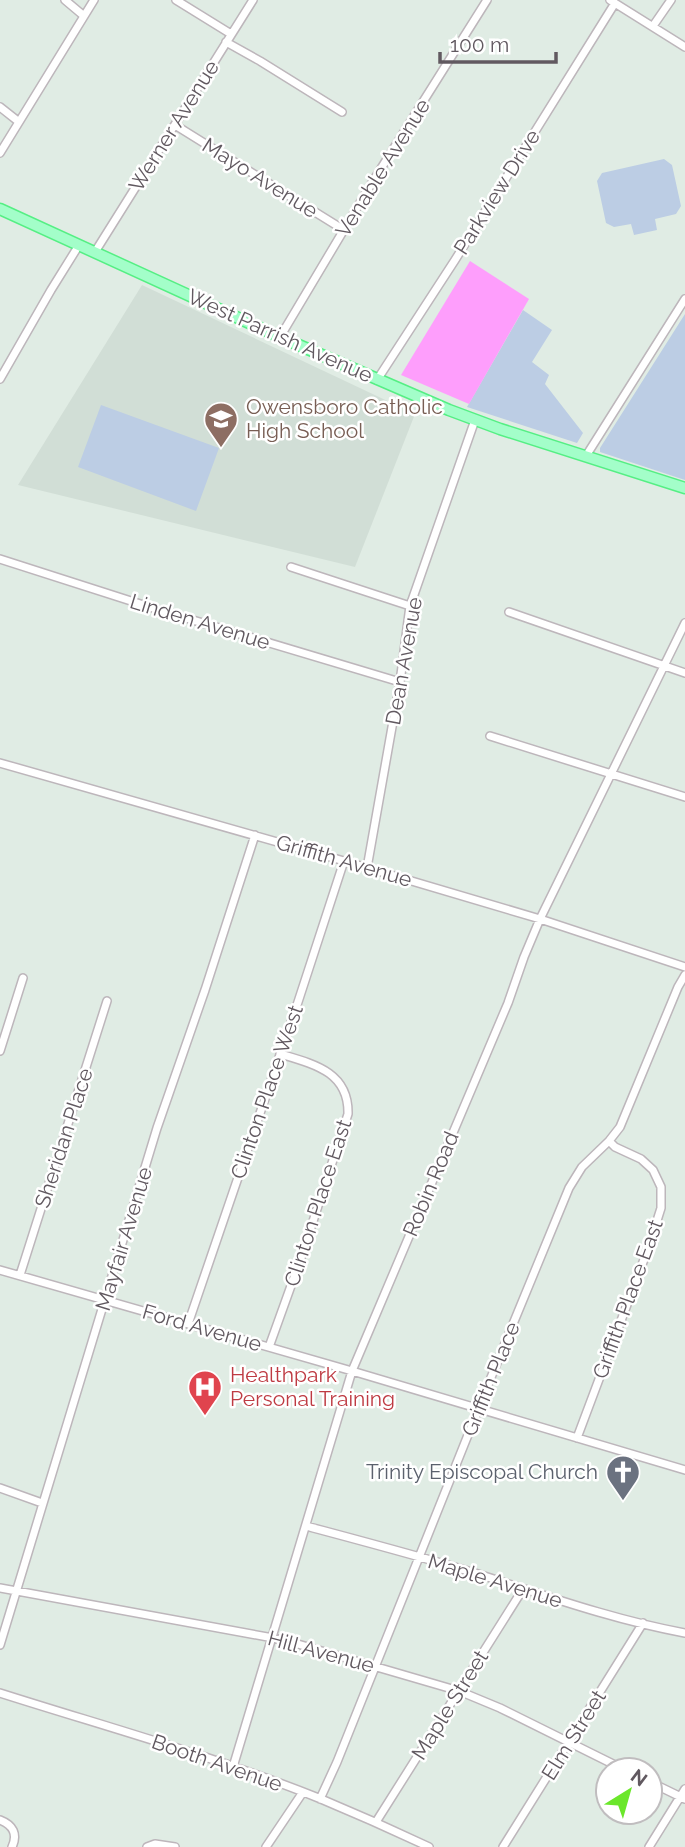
<svg xmlns="http://www.w3.org/2000/svg" width="685" height="1847" viewBox="0 0 685 1847" font-family="Raleway,sans-serif">
  <rect width="100%" height="100%" fill="#e0ece4"/>
  <path fill="#d1ded6" d="M142 285 415 414 355 567 18 485Z"/>
  <path fill="#bccde4" d="M664 159 672 165 681 206 676 214 655 219 657 230 634 235 631 224 614 227 606 223 597 181 602 173Z
    M523 310 552 330 532 362 549 375 545 384 583 433 577 443 467 407Z
    M685 314V480L600 452V448Z
    M101 405 219 448 196 511 78 467Z"/>
  <path fill="#fe9efc" d="M470 261 529 299 469 404 401 375Z"/>
  <g fill="none" stroke-linecap="round" stroke-linejoin="round">
    <g stroke="#bdb6bb" stroke-width="10">
      <path id="minor" d="M65 0 84 16
        M176 0 231 34
        M610 0 685 47
        M653 26 671 0
        M226 42 260 61 342 112
        M0 107 19 122
        M175 125 344 230
        M0 153 94 0
        M95 252 253 0
        M280 337 370 186 487 0
        M0 379 51 290 79 245
        M377 380 455 260 615 3
        M586 456 685 299
        M0 559 156 609 400 682
        M291 567 410 606
        M509 612 685 673
        M490 736 685 797
        M0 763 344 861 540 919 685 967
        M367 868 400 682 410 606 475 420
        M0 1051 23 978
        M0 1270 352 1371 685 1470
        M20 1275 107 1001
        M188 1324 298 1002 344 861
        M269 1347 301 1258 348 1114C349 1072 314 1064 280 1054
        M577 1438 649 1246 661 1208V1187L653 1170 641 1159 615 1147 609 1141
        M0 1488 42 1503
        M306 1526C362 1541 419 1556 475 1573 544 1595 614 1620 685 1633
        M0 1588 284 1640 459 1691 500 1708 625 1770
        M0 1645 157 1128 205 990 255 835
        M0 1693C107 1727 217 1757 321 1799 357 1814 393 1830 429 1847
        M233 1767 352 1371 508 1003 524 957 540 919 685 623
        M650 1782 685 1799
        M320 1799 337 1762 492 1375 569 1188 582 1167 609 1141 620 1127 678 987 685 975
        M0 1820C13 1825 18 1834 12 1847
        M376 1822 523 1589
        M147 1847 155 1844 175 1847
        M266 1847 303 1792
        M503 1847 643 1623
        M649 1847 685 1789"/>
    </g>
    <g stroke="#55ef84" stroke-width="13">
      <path id="major" d="M0 209 280 337 449 410 500 429 685 488"/>
    </g>
    <use href="#minor" stroke="#fff" stroke-width="7"/>
    <use href="#major" stroke="#a3fec9" stroke-width="10"/>
  </g>
  <defs>
    <g id="school-pin" transform="scale(1.75)"><path d="M0 17L-7.5 6A9.5 9.5 0 1 1 7.5 6Z" fill="#8d6e63" stroke="#fff"/><path d="M0-5L7-2L0 1L-7-2ZM-4 1L0 2.5L4 1V4Q0 6-4 4Z" fill="#fff"/></g>
    <g id="hospital-pin" transform="scale(1.75)"><path d="M0 17L-7.5 6A9.5 9.5 0 1 1 7.5 6Z" fill="#e0444e" stroke="#fff"/><path d="M-5-5h3v3.5h4V-5h3V5h-3V1.5h-4V5h-3Z" fill="#fff"/></g>
    <g id="church-pin" transform="scale(1.75)"><path d="M0 17L-7.5 6A9.5 9.5 0 1 1 7.5 6Z" fill="#6b7280" stroke="#fff"/><path d="M-1.2-6h2.4v3.5h3.3v2.4h-3.3V6h-2.4V-.1h-3.3v-2.4h3.3Z" fill="#fff"/></g>
  </defs>
  <g fill-rule="evenodd">
    <use href="#school-pin" x="221" y="419"/>
    <use href="#hospital-pin" x="205" y="1387"/>
    <use href="#church-pin" x="623" y="1472"/>
  </g>
  <g text-anchor="middle" stroke-width="5" stroke-linejoin="round" paint-order="stroke">
    <g font-size="21" fill="#615960" stroke="#fff">
      <text transform="translate(174 126) rotate(-58)" y="7">Werner Avenue</text>
      <text transform="translate(383 168) rotate(-58)" y="7">Venable Avenue</text>
      <text transform="translate(260 178) rotate(32)" y="7">Mayo Avenue</text>
      <text transform="translate(497 192) rotate(-58)" y="7">Parkview Drive</text>
      <text transform="translate(280 336) rotate(24)" y="7">West Parrish Avenue</text>
      <text transform="translate(200 622) rotate(17)" y="7">Linden Avenue</text>
      <text transform="translate(404 661) rotate(-80)" y="7">Dean Avenue</text>
      <text transform="translate(344 861) rotate(16)" y="7">Griffith Avenue</text>
      <text transform="translate(267 1092) rotate(-71)" y="7">Clinton Place West</text>
      <text transform="translate(64 1138) rotate(-72)" y="7">Sheridan Place</text>
      <text transform="translate(431 1184) rotate(-67)" y="7">Robin Road</text>
      <text transform="translate(318 1203) rotate(-72)" y="7">Clinton Place East</text>
      <text transform="translate(124 1239) rotate(-73)" y="7">Mayfair Avenue</text>
      <text transform="translate(628 1299) rotate(-70)" y="7">Griffith Place East</text>
      <text transform="translate(202 1328) rotate(16)" y="7">Ford Avenue</text>
      <text transform="translate(491 1379) rotate(-68)" y="7">Griffith Place</text>
      <text transform="translate(495 1581) rotate(17)" y="7">Maple Avenue</text>
      <text transform="translate(321 1652) rotate(15)" y="7">Hill Avenue</text>
      <text transform="translate(450 1705) rotate(-58)" y="7">Maple Street</text>
      <text transform="translate(574 1735) rotate(-58)" y="7">Elm Street</text>
      <text transform="translate(217 1763) rotate(19)" y="7">Booth Avenue</text>
    </g>
    <g font-size="21" fill="#785e54" stroke="#fff" text-anchor="start">
      <text x="246" y="414">Owensboro Catholic<tspan x="246" dy="24">High School</tspan></text>
    </g>
    <g font-size="21" fill="#be3a42" stroke="#fff" text-anchor="start">
      <text x="230" y="1382">Healthpark<tspan x="230" dy="24">Personal Training</tspan></text>
    </g>
    <g font-size="21" fill="#5b616d" stroke="#fff" text-anchor="end">
      <text x="598" y="1479">Trinity Episcopal Church</text>
    </g>
  </g>
  <g transform="translate(629 1791) rotate(37)"><circle r="33" fill="#ffffff" stroke="#c0bdbf" stroke-width="2"/>
  <path d="M0-5L12 26L0 18L-12 26Z" fill="#6be72b"/>
  <text y="-10" font-size="19" font-weight="bold" text-anchor="middle" fill="#615960">N</text>
  </g>
  <path d="M440 52v10h116v-10" fill="none" stroke="#615960" stroke-width="3.5"/>
  <text x="450" y="52" font-size="21" fill="#615960" stroke="#ffffff" stroke-width="5" paint-order="stroke">100 m</text>
</svg>
